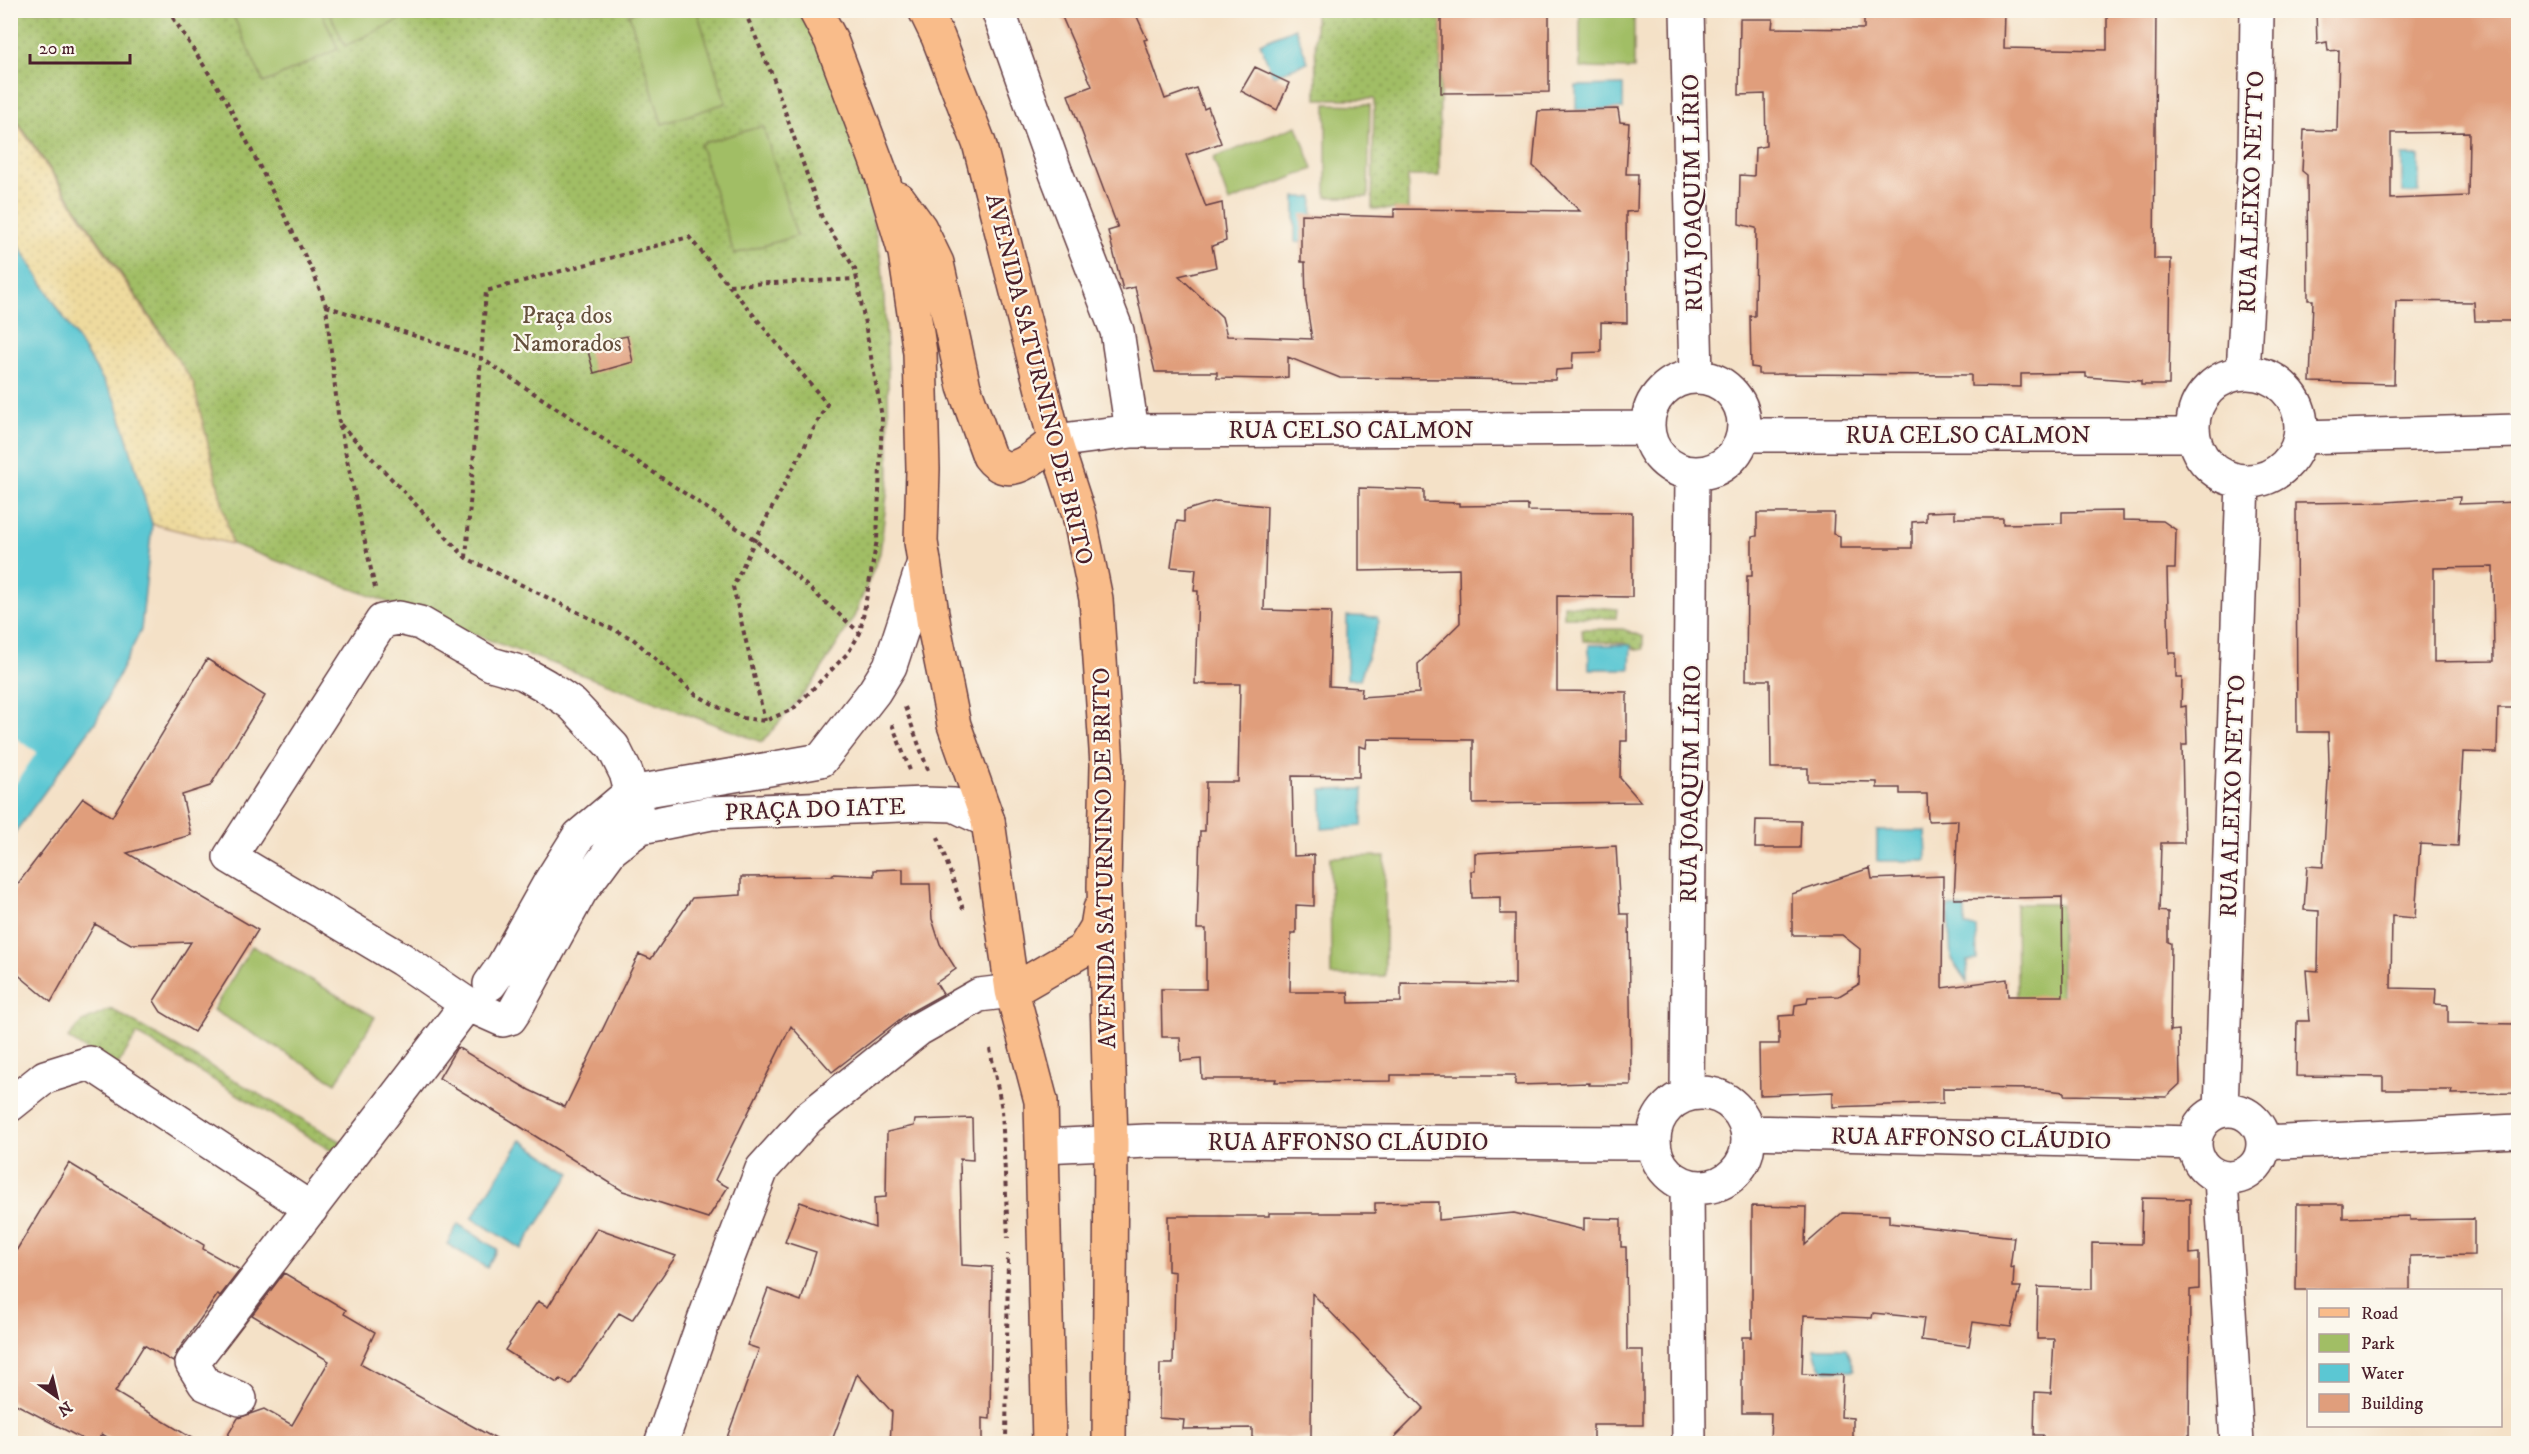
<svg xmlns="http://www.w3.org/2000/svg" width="2529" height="1454" viewBox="0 0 2529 1454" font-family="'IM FELL DW Pica',serif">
  <defs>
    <pattern id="green-dots" width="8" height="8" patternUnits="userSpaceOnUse" patternTransform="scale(1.5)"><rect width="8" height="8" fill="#a1be65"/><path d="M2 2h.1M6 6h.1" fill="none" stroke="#859a53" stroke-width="1.8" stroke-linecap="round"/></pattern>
    <pattern id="sand-dots" width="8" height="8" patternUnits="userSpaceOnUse" patternTransform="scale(1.5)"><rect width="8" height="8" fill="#eeda9e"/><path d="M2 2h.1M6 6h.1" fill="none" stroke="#cebb88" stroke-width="1.8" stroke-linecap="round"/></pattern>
  </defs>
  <rect width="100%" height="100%" fill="#fbf7ec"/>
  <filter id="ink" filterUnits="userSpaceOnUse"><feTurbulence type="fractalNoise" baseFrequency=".0167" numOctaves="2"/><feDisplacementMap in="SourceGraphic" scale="12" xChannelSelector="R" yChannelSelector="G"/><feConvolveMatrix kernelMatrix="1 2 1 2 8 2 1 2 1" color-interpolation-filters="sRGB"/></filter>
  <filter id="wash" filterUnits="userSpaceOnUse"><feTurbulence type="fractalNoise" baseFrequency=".008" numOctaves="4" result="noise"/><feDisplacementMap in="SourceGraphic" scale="24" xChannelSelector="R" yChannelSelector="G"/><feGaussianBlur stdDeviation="1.35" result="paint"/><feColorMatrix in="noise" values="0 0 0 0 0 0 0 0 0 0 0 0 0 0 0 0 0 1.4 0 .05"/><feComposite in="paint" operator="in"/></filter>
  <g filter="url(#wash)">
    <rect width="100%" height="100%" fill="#f4e1c7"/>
    <path fill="url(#green-dots)" stroke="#766e48" stroke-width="1.5" d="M10 11H803L851 116 882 263 888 370 889 478 880 553 854 617 813 683 762 742 232 544 203 423 165 338 11 112Z
      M1315 11H1441L1439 176H1408V210L1372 209 1374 99H1316Z
      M1564 605 1617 609 1616 618 1564 617Z
      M1582 629H1623L1643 637V649L1637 650 1625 643 1583 641Z
      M111 1009 349 1146 342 1157 137 1034 119 1063 113 1068 68 1038 82 1022Z"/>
    <path fill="url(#sand-dots)" stroke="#9c7c64" stroke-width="1.5" d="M10 112 193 382 232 544 152 524 116 401 11 233Z"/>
    <path fill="#a1be65" stroke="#766e48" stroke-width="1.5" d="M420 10 345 46 329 11V10Z
      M231 11H321L338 49 264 83Z
      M638 11H697L726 103 662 124 629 14Z
      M1580 11H1634V69L1580 68Z
      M1326 104 1370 105 1368 197H1326Z
      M763 126 797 236 734 254 700 144Z
      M1297 126 1313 169 1229 202 1213 158Z
      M1385 856V976H1331L1330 857Z
      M2016 904H2061V997H2017Z
      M252 946 375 1017 336 1083 213 1010Z"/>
    <path fill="#5bc7d3" stroke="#52737f" stroke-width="1.5" d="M1295 28 1308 62 1273 76 1260 43Z
      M1623 85V109L1576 110V86Z
      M2402 156H2419V193H2402Z
      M1295 197H1313L1311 240 1295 242Z
      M11 233 116 401 152 524 141 630 96 721 11 838Z
      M1347 616 1377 617 1379 622 1360 679H1347Z
      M1589 645H1631L1630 669H1589Z
      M1363 789 1362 826 1322 829V790Z
      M1877 831H1926L1927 861H1877Z
      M1948 906 1965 908V926L1976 927 1977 960 1967 961V982L1951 959Z
      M521 1140 571 1173 521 1249 472 1218Z
      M458 1224 497 1249 487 1268 447 1244Z
      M1814 1348H1846L1854 1370C1828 1370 1819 1377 1814 1348Z"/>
    <path fill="#f4e1c7" d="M11 735 37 752 11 790Z"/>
    <g id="blocks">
      <path fill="#e09e7c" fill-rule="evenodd" d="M1059 10H1134L1147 39 1144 40 1165 99 1196 88 1204 109 1208 107 1221 143 1186 155 1206 207 1222 203 1226 241 1212 246 1216 267 1179 276 1222 317 1227 336 1312 339 1306 301 1305 262H1301V214L1394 217V209L1580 211 1533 166 1538 111 1618 109 1620 122 1629 123 1626 174H1638L1637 211 1626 212 1627 323 1601 322V352L1573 353 1572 369 1556 370 1555 380 1340 378 1288 357V377L1272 379 1217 378V372H1155L1135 287 1123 290 1108 231 1118 228 1068 95 1092 86Z
        M1441 10H1549V92L1441 93Z
        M1864 10H2005L2004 48 2107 50V10H2156L2154 259H2171L2169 385H2141V381L2086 377V373L2021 374V387L1971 386V375L1758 374V368L1751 367 1750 316H1755L1756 228 1739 224 1740 175 1754 176 1755 148 1766 146 1765 94 1739 95 1740 19H1773L1772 28 1864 29Z
        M2316 10H2518V321H2475L2474 302 2396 301 2394 384 2310 382 2313 300H2308L2307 175 2302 171 2304 130 2337 131 2339 50 2328 51 2327 42 2317 44ZM2469 132 2468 196 2391 199V133Z
        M1255 67 1289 83 1277 110 1241 91Z
        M627 336 633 362 594 373 586 344Z
        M1359 488 1424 490V502L1459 503V506L1528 505V511L1632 512V597L1557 596V691L1627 692V741H1621L1620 778 1641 802 1473 804V740L1367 739 1366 748 1359 746V777L1292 776 1294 856 1314 855V906L1296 905V933H1291L1290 992H1348L1349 1003 1401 1002V983L1515 985V914H1500V897L1472 898 1471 871H1475V853L1616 846 1620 914H1629L1631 1085H1589V1083L1515 1085V1075H1391V1081L1275 1082 1276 1079H1202L1201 1059 1181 1061 1180 1037H1162L1161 989H1206V929H1197L1200 831H1205L1206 782H1238L1240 684H1195L1198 591H1194L1196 569 1171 567 1177 521 1184 522V511L1216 501 1267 506 1264 610 1331 612 1329 686 1362 688 1361 697 1419 693 1418 664 1460 623 1459 569 1359 571Z
        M2460 497 2459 504 2518 502V708H2498L2497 753 2463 752 2458 846 2420 844 2415 918 2392 916 2391 988 2436 989 2435 1004 2448 1005V1023L2518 1024V1093L2451 1094 2452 1090H2383V1077L2296 1076 2297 1021H2310L2306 970 2318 971 2319 911 2304 910 2307 866 2323 867 2329 762 2328 732H2297L2296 503 2386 502ZM2493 567 2494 661 2434 662V568Z
        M1955 511V518H2003V524L2062 523V512L2123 511V520L2163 521 2176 530 2175 569H2167L2169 653H2176V677H2182L2181 707 2186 706 2187 745H2182L2184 843H2161L2159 911 2168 912V942L2171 943 2170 1031 2179 1030 2180 1084 2166 1097 2064 1095V1092L2037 1089 1943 1088V1103L1833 1107V1092L1760 1095 1759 1044H1779V1016L1794 1015 1795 1005 1807 1003 1808 997 1839 996 1859 984 1860 949 1842 935H1792V894L1870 868 1872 879 1943 876 1942 988 2007 979 2008 996H2063L2062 897 1954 899 1958 820 1928 821 1927 794H1900V788H1877V782L1808 781V768H1771L1770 680H1746L1747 576H1752V537L1757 536V513H1834L1833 534 1840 536V548H1912V522L1926 521V512Z
        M207 659 265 696 210 786 182 795 191 835 127 853 258 930 194 1032 161 1012 154 1001 191 942 131 944 95 924 51 1002 10 968V894L83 798 112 817Z
        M1756 820 1801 821 1800 848H1755Z
        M903 869V884H930L932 919 940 944 956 969 936 983 943 994 907 1014 832 1072 791 1026 715 1180 728 1187 708 1218 623 1191 508 1119 439 1078 457 1047 529 1090 565 1107 639 954 651 959 692 898 741 895V877L833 876V874L874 876V870Z
        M972 1118 973 1160 960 1159 962 1265 992 1267 990 1419 982 1418V1443H890L892 1412 857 1374 831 1443H725L759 1349 747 1345 768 1289 801 1301 816 1252 785 1242 800 1202 875 1228 874 1198 886 1197 887 1132 914 1126 915 1120Z
        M69 1163 204 1245 203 1249 240 1270 220 1296 218 1294 177 1352 173 1362 144 1345 115 1392 200 1443H117L102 1434 95 1443H90L10 1401V1261Z
        M2142 1198 2190 1199V1254L2199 1253V1289L2190 1290 2189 1443 2042 1442 2043 1435H2034L2035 1392 2051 1393 2054 1339H2037L2038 1287 2092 1289V1243L2141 1244Z
        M1439 1202V1220L1514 1213 1584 1230V1218L1621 1219V1247H1626L1627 1350H1643V1425H1593V1443H1389L1424 1408 1312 1293 1311 1438H1252V1428L1183 1429 1184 1420 1159 1418 1160 1364H1173L1175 1272 1168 1271V1216H1269V1213H1375V1203Z
        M2297 1204H2343V1218L2410 1216V1220L2474 1219V1255L2410 1256V1290H2296Z
        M1752 1206 1806 1207 1805 1245 1842 1213 1889 1215V1223L2014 1237 2010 1268 2014 1267 2013 1287H2021L2011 1327 1973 1322 1969 1346 1921 1340 1924 1318 1873 1313 1872 1318 1804 1315 1802 1374 1843 1375 1841 1417 1853 1418V1443H1770L1771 1413H1742V1337H1752Z
        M597 1228 676 1256 632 1320 619 1313 570 1385 560 1379 557 1383 505 1350 538 1301 548 1307Z
        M284 1273 346 1310 344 1314 375 1332 360 1364 503 1443H223L238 1418 264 1409 292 1425 329 1361 252 1315Z"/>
    </g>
  </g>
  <g filter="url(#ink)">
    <use href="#blocks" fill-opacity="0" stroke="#643c42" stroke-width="1.5"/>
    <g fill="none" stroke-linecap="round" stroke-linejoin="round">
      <g stroke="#643c42" stroke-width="36">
        <path id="minor" d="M998 10 1056 173 1117 331 1132 431
          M1687 10 1696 376
          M2193 427a54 54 0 1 1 108 0a54 54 0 1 1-108 0Z
          M2243 373 2255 158 2257 10
          M1648 425a48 48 0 1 1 96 0a48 48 0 1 1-96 0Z
          M1744 435H2193
          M2301 437 2518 431
          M1055 441 1132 431 1647 428
          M630 793 821 760 874 692 890 666 924 562
          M641 827 626 773 613 747 572 704 546 686 523 673 491 664 420 623 399 618 382 621 230 857 401 959 467 1004 503 1020 510 1018 514 1012 580 892 611 850 641 827 711 813 924 804 954 805 988 821
          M490 984 503 966 550 882 579 836 630 793
          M1654 1140a47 47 0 1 1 94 0a47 47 0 1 1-94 0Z
          M1687 1094 1692 473
          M10 1105 45 1077 90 1063 311 1209
          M2195 1144a34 34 0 1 1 68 0a34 34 0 1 1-68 0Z
          M2221 1110 2243 482
          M1749 1132 2194 1143
          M2264 1143 2518 1131
          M1043 1146 1147 1141 1654 1143
          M2221 1178 2237 1444
          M1687 1185 1689 1444
          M240 1399 205 1384 192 1363 467 1004
          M661 1444 704 1320 762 1169 808 1118 919 1029 979 995 1012 991"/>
      </g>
      <g stroke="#643c42" stroke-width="36">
        <path id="major" d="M815 10 831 40 882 176 905 253 920 353 923 469 921 542 934 626 954 725 988 821 1012 991 1041 1101 1049 1444
          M925 10 938 37 979 143 1055 441 1079 515 1096 599 1107 765 1104 887 1111 1143 1109 1444
          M899 199 920 228 937 263 964 387 989 456C1010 484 1035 455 1055 441
          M1012 991 1083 950 1097 927 1100 909"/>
      </g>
      <path stroke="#643c42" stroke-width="4" stroke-dasharray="4.5 4.5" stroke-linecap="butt" d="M168 10 226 100 313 272 326 306 339 423
        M729 285 857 279
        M326 306 481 358 755 540 860 633
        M466 558 486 291 689 237 827 404 755 540 733 587 765 721
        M375 588 339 423 466 558 633 639 695 694 720 708 743 718 765 721 793 709 848 653 860 633 877 540 882 417 855 269 822 218 773 77 744 10
        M905 707 928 770
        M892 724 911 773
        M938 837 964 912
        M990 1049 1002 1109 1008 1238
        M1006 1444 1008 1254"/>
      <use href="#minor" stroke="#fff" stroke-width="33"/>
      <use href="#major" stroke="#f9bc8a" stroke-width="33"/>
    </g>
  </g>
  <g text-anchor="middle" stroke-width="4.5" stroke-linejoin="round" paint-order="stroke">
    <g font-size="24" fill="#4a1f2b" stroke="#fbf7ec">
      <text transform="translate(2251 192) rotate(-88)" y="8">RUA ALEIXO NETTO</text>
      <text transform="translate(1692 193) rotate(-91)" y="8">RUA JOAQUIM LÍRIO</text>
      <text transform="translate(1040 379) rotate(76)" y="8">AVENIDA SATURNINO DE BRITO</text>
      <text x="1351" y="438">RUA CELSO CALMON</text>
      <text x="1968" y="443">RUA CELSO CALMON</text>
      <text transform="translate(1690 784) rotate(-89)" y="8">RUA JOAQUIM LÍRIO</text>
      <text transform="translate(2232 796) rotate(-88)" y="8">RUA ALEIXO NETTO</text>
      <text transform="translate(815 809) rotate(-2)" y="8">PRAÇA DO IATE</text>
      <text transform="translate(1104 858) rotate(-91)" y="8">AVENIDA SATURNINO DE BRITO</text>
      <text transform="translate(1971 1138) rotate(1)" y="8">RUA AFFONSO CLÁUDIO</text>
      <text x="1348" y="1150">RUA AFFONSO CLÁUDIO</text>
    </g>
    <g font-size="24" fill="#644f3c" stroke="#fbf7ec">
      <text x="567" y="323">Praça dos<tspan x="567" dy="28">Namorados</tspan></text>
    </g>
  </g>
  <rect width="2529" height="1454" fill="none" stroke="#fbf7ec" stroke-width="36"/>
  <rect x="2307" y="1289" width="195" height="138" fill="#fbf7ec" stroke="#b4a19f" stroke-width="1.5"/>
  <rect x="2319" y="1308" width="30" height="9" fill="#f9bc8a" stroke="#b4a19f" stroke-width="1.5"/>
  <text x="2361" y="1319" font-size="18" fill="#4a1f2b">Road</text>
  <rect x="2319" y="1334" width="30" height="18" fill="#a1be65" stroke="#b4a19f" stroke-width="1.5"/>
  <text x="2361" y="1349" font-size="18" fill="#4a1f2b">Park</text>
  <rect x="2319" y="1364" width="30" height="18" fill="#5bc7d3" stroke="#b4a19f" stroke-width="1.5"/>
  <text x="2361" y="1379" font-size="18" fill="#4a1f2b">Water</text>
  <rect x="2319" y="1394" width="30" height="18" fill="#e09e7c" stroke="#b4a19f" stroke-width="1.5"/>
  <text x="2361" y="1409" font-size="18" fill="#4a1f2b">Building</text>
  <g transform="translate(57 1397) rotate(146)" stroke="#fbf7ec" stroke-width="4.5" paint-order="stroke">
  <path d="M0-4.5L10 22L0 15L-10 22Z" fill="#4a1f2b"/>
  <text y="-9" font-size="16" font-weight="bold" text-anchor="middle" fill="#4a1f2b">N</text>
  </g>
  <path d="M30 54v9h100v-9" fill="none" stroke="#4a1f2b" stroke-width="3"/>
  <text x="39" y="54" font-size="18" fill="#4a1f2b" stroke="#fbf7ec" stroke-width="4.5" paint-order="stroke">20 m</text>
</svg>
